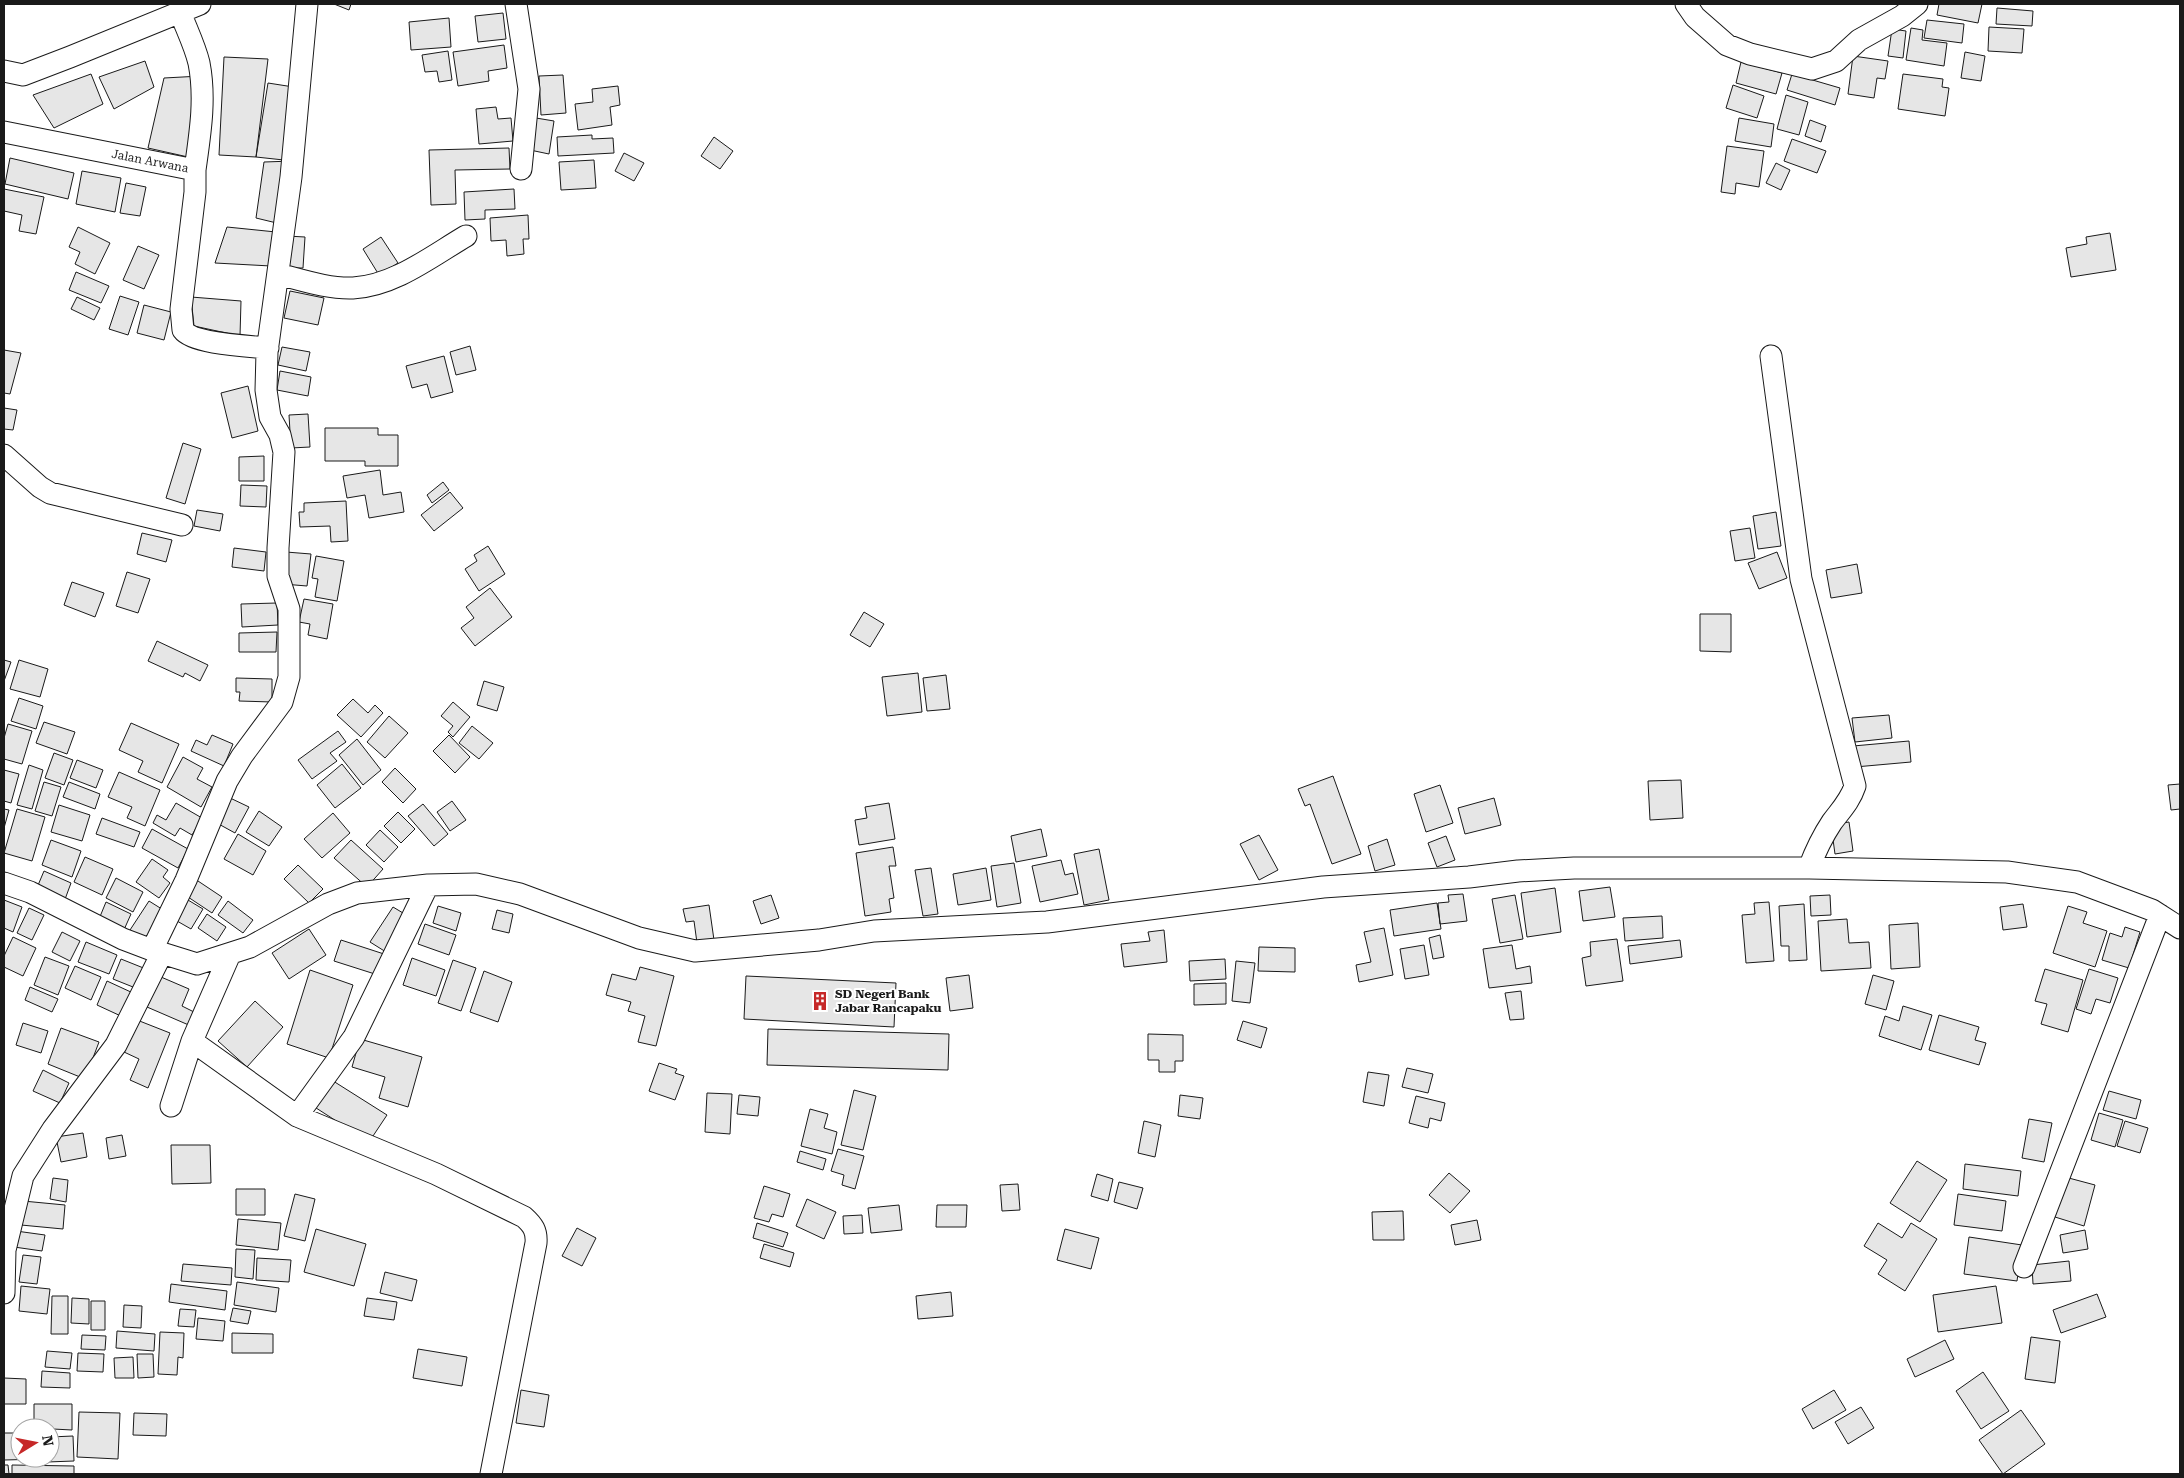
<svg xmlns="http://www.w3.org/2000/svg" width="2184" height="1478" viewBox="0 0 2184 1478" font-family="'Roboto Serif',serif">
  <rect width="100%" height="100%" fill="#fff"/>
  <path fill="#e6e6e6" stroke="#1a1a1a" d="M334 4H351L349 10Z
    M1939 4H1982L1978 23 1937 15Z
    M1997 8 2033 11 2032 26 1996 24Z
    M503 13 506 39 478 42 475 16Z
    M449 18 451 47 411 50 409 22Z
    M1927 20 1964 24 1962 43 1924 38Z
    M1989 27 2024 29 2022 53 1988 51Z
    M1911 28 1923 30 1922 40 1947 43 1944 66 1906 60Z
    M1892 29 1906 31 1903 58 1888 56Z
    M504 45 507 68 488 71 489 81 458 86 453 52Z
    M448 51 452 80 439 82 437 71 425 72 422 55Z
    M1965 52 1985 56 1981 81 1961 78Z
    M1853 56 1888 61 1885 79 1877 78 1874 98 1848 94Z
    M224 57 268 59 256 157 219 155Z
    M145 61 154 87 114 109 99 77Z
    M1741 62 1782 73 1776 94 1736 83Z
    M91 74 103 104 54 128 33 95Z
    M1792 74 1840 88 1835 105 1787 90Z
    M1903 74 1943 79 1942 87 1949 88 1945 116 1898 109Z
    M563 75 566 113 541 115 539 76Z
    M201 76 197 159 148 148 164 78Z
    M268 83 300 88 293 161 256 157Z
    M1733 85 1764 96 1757 118 1726 108Z
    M618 86 620 105 610 107 612 125 578 130 575 104 593 102 592 89Z
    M1786 95 1808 102 1799 135 1777 129Z
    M496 107 498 119 511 118 513 141 479 144 476 109Z
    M536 118 554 121 549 154 530 150Z
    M1739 118 1774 124 1771 147 1735 141Z
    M1810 120 1826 126 1821 142 1805 136Z
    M592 135V139L613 138 614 153 558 156 557 137Z
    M714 137 733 151 720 169 701 156Z
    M1792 139 1826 151 1817 173 1784 161Z
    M1727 146 1764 151 1759 187 1736 183 1735 194 1721 192Z
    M509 148 510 169 455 170 456 204 431 205 429 150Z
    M624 153 644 163 634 181 615 171Z
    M10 158 74 173 68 199 5 184Z
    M594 160 596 188 561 190 559 162Z
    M293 161 285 225 256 218 264 162Z
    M1776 163 1790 170 1781 190 1766 183Z
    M82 171 121 178 115 212 76 204Z
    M126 183 146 187 140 216 120 213Z
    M4 189 44 197 36 234 19 231 22 215 4 211Z
    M514 189 515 209 485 210V219L465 220 464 192Z
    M528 215 529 239H523L524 254 507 256 506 240 491 241 490 218Z
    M78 227 110 243 95 274 75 264 80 252 69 247Z
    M227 227 276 232 271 266 215 263Z
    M2110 233 2116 270 2071 277 2066 248 2087 244 2086 237Z
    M287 236 305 237 303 268H286Z
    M381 237 398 263 379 275 363 249Z
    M138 246 159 255 144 289 123 280Z
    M76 272 109 286 101 303 69 290Z
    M290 291 324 298 318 325 284 318Z
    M120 296 139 302 128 335 109 329Z
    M77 297 100 308 94 320 71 309Z
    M191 297 241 301 240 336 194 326Z
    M144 305 171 312 164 340 137 333Z
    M470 346 476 370 456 375 450 352Z
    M282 347 310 352 306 371 278 365Z
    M4 350 21 353 10 394 4 393Z
    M444 356 453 392 431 398 427 384 412 388 406 366Z
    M280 371 311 377 308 396 277 390Z
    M248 386 258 431 232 438 221 393Z
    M4 408 17 410 13 430 4 429Z
    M308 414 310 447 291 448 289 415Z
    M325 428H378V435H398V466H365V461H325Z
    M183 443 201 449 185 504 166 498Z
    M264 456V481H239V457Z
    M380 470 383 495 401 492 404 512 369 518 365 495 347 498 343 476Z
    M443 482 449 490 432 503 427 495Z
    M241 485 267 486 266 507 240 506Z
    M450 492 463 508 434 531 421 515Z
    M346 501 348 541 331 542 330 526 300 527 299 512H304V503Z
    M197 510 223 514 220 531 194 526Z
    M1776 512 1781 546 1758 549 1753 516Z
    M1750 528 1755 558 1735 561 1730 531Z
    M142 533 172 540 166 562 137 554Z
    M488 546 505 574 479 591 465 569 477 561 474 555Z
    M234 548 266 552 264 571 232 567Z
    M286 552 311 554 307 586 283 584Z
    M1777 552 1787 578 1759 589 1748 563Z
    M316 556 344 561 337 601 315 597 318 579 312 578Z
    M1857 564 1862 593 1831 598 1826 570Z
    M127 572 150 579 138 613 116 606Z
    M72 582 104 593 95 617 64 605Z
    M490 588 512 617 475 646 461 628 474 618 466 607Z
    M304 599 333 604 327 639 308 635 310 624 299 622Z
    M277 603 278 625 242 627 241 604Z
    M864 612 884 624 870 647 850 635Z
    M1700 614H1731V652L1700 651Z
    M277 632 276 652H239V633Z
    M157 641 208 665 200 681 185 673 183 677 148 661Z
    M4 660 11 662 4 681Z
    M19 660 48 669 40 697 10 689Z
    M918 673 922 712 887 716 882 677Z
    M946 675 950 709 927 711 923 678Z
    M236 678 272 679V702L239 701 240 692H236Z
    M484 681 504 687 497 711 477 705Z
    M19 698 43 706 36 729 11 721Z
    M353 699 368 713 375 705 383 713 361 737 337 715Z
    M453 702 470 717 453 737 448 732 453 726 441 716Z
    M1889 715 1892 738 1855 742 1852 718Z
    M389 716 408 733 385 758 367 742Z
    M44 722 75 732 67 754 36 743Z
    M131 723 179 744 162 783 138 772 143 761 119 750Z
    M8 724 32 731 22 764 4 759V738Z
    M472 726 493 743 479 759 459 743Z
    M338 731 346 742 330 753 337 761 312 779 298 760Z
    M212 735 233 744 224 766 191 751 196 740 207 745Z
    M449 735 470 757 455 773 433 751Z
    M357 739 381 770 363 785 339 755Z
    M1909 741 1911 762 1855 767 1853 746Z
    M54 753 73 760 64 785 45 778Z
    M183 757 203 768 197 779 212 787 201 807 167 787Z
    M77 760 103 770 96 788 70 778Z
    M342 764 361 788 335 808 317 785Z
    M29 765 43 770 32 809 17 805Z
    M395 768 416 789 403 803 382 782Z
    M4 770 19 774 11 803 4 801Z
    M119 772 160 790 145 826 127 818 132 807 108 797Z
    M1333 776 1361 854 1332 864 1310 804 1305 806 1298 789Z
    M1681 780 1683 818 1650 820 1648 781Z
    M44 782 61 787 52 816 35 811Z
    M69 782 100 794 95 809 63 797Z
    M2180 784V809L2171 810 2168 785Z
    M1440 785 1453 823 1426 832 1414 794Z
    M228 797 249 807 235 833 215 822Z
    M1494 798 1501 825 1465 834 1458 808Z
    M452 801 466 820 450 831 437 812Z
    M176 803 202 818 192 835 180 828 175 836 153 823 157 815 166 820Z
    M889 803 895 839 859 845 855 820 867 818 865 807Z
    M423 804 448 834 434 846 408 816Z
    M59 805 90 815 82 841 51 832Z
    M4 809 9 810 4 828Z
    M17 809 45 817 32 861 4 853Z
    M259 811 282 827 269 846 246 832Z
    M398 812 415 829 401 843 384 826Z
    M333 813 350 833 322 858 304 839Z
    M102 818 140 832 134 847 96 834Z
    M1849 822 1853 851 1835 854 1831 825Z
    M152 829 188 849 178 868 142 848Z
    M1041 829 1047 856 1016 862 1011 836Z
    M380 830 398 847 384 862 366 845Z
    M238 834 266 851 253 875 224 859Z
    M1259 835 1278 870 1259 880 1240 844Z
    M1446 836 1455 860 1437 867 1428 843Z
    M1387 839 1395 865 1375 871 1368 846Z
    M51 840 81 851 72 877 42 865Z
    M351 840 383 869 367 887 334 858Z
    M893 847 896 866H889L894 898 889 899 891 912 865 916 856 853Z
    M1099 849 1109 900 1084 905 1074 854Z
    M85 857 113 869 102 895 74 882Z
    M152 859 168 870 163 877 170 883 159 898 136 882Z
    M1061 860 1065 875 1073 873 1078 894 1040 902 1032 866Z
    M1014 863 1021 903 997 907 991 866Z
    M298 865 323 889 309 903 284 879Z
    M931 868 938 914 923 916 915 870Z
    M986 868 991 900 958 905 953 874Z
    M44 871 71 883 64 902 36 890Z
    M116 878 143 892 133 912 106 898Z
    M195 879 222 897 212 913 185 895Z
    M1610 887 1615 917 1583 921 1579 891Z
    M1555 888 1561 932 1527 937 1521 893Z
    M1463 894 1467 921 1440 924 1438 903 1449 902 1448 895Z
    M771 895 779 918 761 924 753 901Z
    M1515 895 1523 939 1500 943 1492 899Z
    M1830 895 1831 915 1811 916 1810 896Z
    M183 897 203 909 191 929 170 917Z
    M4 900 22 907 13 932 4 928Z
    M149 901 165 911 146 941 130 930Z
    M228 901 253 920 243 933 218 915Z
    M106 902 131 914 123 932 99 919Z
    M1769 902 1774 961 1746 963 1742 915 1755 914 1754 903Z
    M1437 903 1441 929 1394 936 1390 910Z
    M1804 904 1807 960 1789 961V946H1781L1779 906Z
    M2023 904 2027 927 2003 930 2000 907Z
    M709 905 714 940 697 943 694 921 686 922 683 909Z
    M438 906 461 913 456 931 433 923Z
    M2068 906 2087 912 2083 923 2107 931 2095 967 2053 953Z
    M393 907 408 916 386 952 370 942Z
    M29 908 44 915 32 940 17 933Z
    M497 910 513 914 509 933 492 929Z
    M207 914 226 927 217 941 198 928Z
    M1662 916 1663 938 1625 941 1623 918Z
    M1847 919 1849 943 1869 942 1871 968 1821 971 1818 921Z
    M1918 923 1920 967 1891 969 1889 925Z
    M425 924 456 935 449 955 418 944Z
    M2125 927 2140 932 2129 968 2102 960 2110 933 2122 937Z
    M1384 928 1393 975 1359 982 1356 965 1371 962 1364 932Z
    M309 929 326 955 289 979 272 953Z
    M1164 930 1167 962 1124 967 1121 944 1150 941 1148 932Z
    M62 932 80 941 70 961 52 952Z
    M1440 935 1444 957 1433 959 1429 938Z
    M13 937 36 948 23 976 4 967V956Z
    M1617 939 1623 981 1586 986 1582 958 1591 956 1590 942Z
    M341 940 384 954 378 975 334 961Z
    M1680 940 1682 957 1630 964 1628 946Z
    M86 942 117 955 109 974 78 962Z
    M1424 945 1429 975 1405 979 1400 949Z
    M1512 945 1516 969 1530 966 1532 983 1489 988 1483 949Z
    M1259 947 1295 948V972L1258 971Z
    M45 957 69 966 58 995 34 985Z
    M412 958 445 970 436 996 403 985Z
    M121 959 146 969 138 989 113 979Z
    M1225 959 1226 979 1190 981 1189 961Z
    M453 960 476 968 461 1011 438 1003Z
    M1236 961 1255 963 1250 1003 1232 1001Z
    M75 966 101 977 91 1000 65 988Z
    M640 967 674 976 656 1046 638 1042 645 1016 628 1011 631 1002 606 995 612 974 636 980Z
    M2045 969 2083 980 2068 1032 2041 1024 2047 1004 2035 1001Z
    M2089 969 2118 978 2110 1003 2096 999 2091 1014 2076 1009Z
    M310 970 353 985 329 1058 287 1044Z
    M484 971 512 982 498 1022 470 1012Z
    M969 975 973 1008 950 1011 946 978Z
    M1873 975 1894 981 1886 1010 1865 1004Z
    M746 976 896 983 894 1027 744 1019Z
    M161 977 189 989 182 1006 196 1013 191 1026 147 1007Z
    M107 981 133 993 123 1017 97 1005Z
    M1226 983V1004L1194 1005V984Z
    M30 987 58 999 52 1012 25 1000Z
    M1521 991 1524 1019 1510 1020 1505 993Z
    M255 1001 283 1027 247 1067 218 1041Z
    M1903 1006 1932 1015 1921 1050 1879 1036 1885 1016 1899 1021Z
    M1939 1015 1979 1027 1975 1040 1986 1043 1979 1065 1929 1050Z
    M137 1020 170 1033 148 1088 130 1080 139 1059 124 1052Z
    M1243 1021 1267 1028 1261 1048 1237 1040Z
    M23 1023 48 1031 41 1053 16 1045Z
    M61 1028 99 1042 85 1079 48 1064Z
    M768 1029 949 1034 948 1070 767 1065Z
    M1148 1034 1183 1035V1061H1175V1072H1159V1060H1148Z
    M360 1039 422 1057 408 1107 379 1098 385 1077 352 1067Z
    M659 1063 677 1069 675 1073 684 1076 675 1100 649 1091Z
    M1407 1068 1433 1074 1428 1093 1402 1087Z
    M43 1070 69 1083 60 1103 33 1091Z
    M1368 1072 1389 1075 1384 1106 1363 1102Z
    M330 1079 387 1115 369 1142 313 1106Z
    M854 1090 876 1096 863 1150 841 1145Z
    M2109 1091 2141 1100 2136 1119 2103 1110Z
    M707 1093 732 1094 730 1134 705 1132Z
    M739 1095 760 1097 758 1116 737 1114Z
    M1180 1095 1203 1098 1200 1119 1178 1116Z
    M1416 1096 1445 1103 1441 1121 1430 1118 1428 1128 1409 1123Z
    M810 1109 828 1114 824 1128 837 1132 832 1154 801 1146Z
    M2099 1113 2123 1120 2115 1147 2091 1140Z
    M2029 1119 2052 1123 2044 1162 2022 1158Z
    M1144 1121 1161 1125 1155 1157 1138 1153Z
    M2125 1121 2148 1128 2140 1153 2117 1146Z
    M83 1133 87 1157 61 1162 56 1137Z
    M122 1135 126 1156 109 1159 106 1138Z
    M171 1145H210L211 1183 172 1184Z
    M838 1149 864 1156 855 1189 842 1185 844 1175 831 1171Z
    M800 1151 826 1159 823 1170 797 1162Z
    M1917 1161 1947 1180 1920 1222 1890 1203Z
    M1965 1164 2021 1171 2018 1196 1963 1189Z
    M1449 1173 1470 1191 1450 1213 1429 1195Z
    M1097 1174 1113 1179 1108 1201 1091 1196Z
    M2065 1177 2095 1185 2084 1226 2055 1217Z
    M53 1178 68 1180 66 1202 50 1199Z
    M1119 1182 1143 1188 1137 1209 1114 1202Z
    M1018 1184 1020 1210 1002 1211 1000 1185Z
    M764 1186 790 1194 783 1217 772 1214 769 1222 754 1218Z
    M236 1189H265V1215H236Z
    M295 1194 315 1199 305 1241 284 1236Z
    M1958 1194 2006 1201 2002 1231 1954 1225Z
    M807 1199 836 1212 824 1239 796 1226Z
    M23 1201 65 1205 63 1229 21 1225Z
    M899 1205 902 1230 871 1233 868 1208Z
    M937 1205H967L966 1227H936Z
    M1403 1211 1404 1240H1373L1372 1212Z
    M862 1215 863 1233 844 1234 843 1216Z
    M238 1219 281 1223 278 1250 236 1245Z
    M1477 1220 1481 1240 1455 1245 1451 1225Z
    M757 1223 788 1233 783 1247 753 1238Z
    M1878 1223 1902 1238 1911 1223 1937 1239 1905 1291 1878 1274 1887 1260 1864 1246Z
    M577 1228 596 1238 582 1266 562 1256Z
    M316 1229 366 1244 354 1286 304 1272Z
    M1065 1229 1099 1238 1091 1269 1057 1260Z
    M2085 1230 2088 1249 2063 1253 2060 1235Z
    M16 1231 45 1235 42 1251 14 1247Z
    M1969 1237 2022 1245 2017 1281 1964 1274Z
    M764 1244 794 1253 790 1267 760 1258Z
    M236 1249 255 1250 253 1279 235 1277Z
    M23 1255 41 1257 37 1284 19 1282Z
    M257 1258 291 1260 289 1282 256 1280Z
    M2069 1261 2071 1281 2033 1284 2032 1265Z
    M183 1264 232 1268 231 1285 181 1281Z
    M385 1272 417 1280 412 1301 380 1293Z
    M237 1282 279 1288 276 1312 234 1305Z
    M171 1284 227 1291 225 1310 169 1302Z
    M21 1286 50 1289 47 1314 19 1311Z
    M1996 1286 2002 1323 1938 1332 1933 1295Z
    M951 1292 953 1316 918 1319 916 1296Z
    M2097 1294 2106 1317 2061 1333 2053 1310Z
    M52 1296H68V1334H51Z
    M72 1298 89 1299V1324L71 1323Z
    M367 1298 397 1302 394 1320 364 1316Z
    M91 1301H105V1330H91Z
    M124 1305 142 1306 141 1328 123 1327Z
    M233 1308 251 1311 248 1324 230 1321Z
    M180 1309 196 1310 194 1327 178 1326Z
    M198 1318 225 1321 223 1341 196 1339Z
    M117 1331 155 1334 154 1351 116 1348Z
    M160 1332 184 1333 183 1358 178 1357 177 1375 158 1374Z
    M232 1333 273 1334V1353H232Z
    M82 1335 106 1336 105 1350 81 1349Z
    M2031 1337 2060 1341 2055 1383 2025 1379Z
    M1945 1340 1954 1359 1915 1377 1907 1359Z
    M418 1349 467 1357 462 1386 413 1378Z
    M47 1351 72 1353 70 1369 45 1367Z
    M78 1353 104 1354 103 1372 77 1371Z
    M137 1354H153L154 1377 138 1378Z
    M133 1357 134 1378H115L114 1358Z
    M42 1371 70 1373V1388L41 1387Z
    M1983 1372 2009 1411 1981 1429 1956 1391Z
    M4 1378 26 1379V1404H4Z
    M521 1390 549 1395 544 1427 516 1423Z
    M1834 1390 1846 1410 1813 1429 1802 1409Z
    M34 1404H72V1430L34 1428Z
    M1861 1407 1874 1428 1848 1444 1835 1422Z
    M2021 1410 2045 1444 2003 1474 1979 1440Z
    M79 1412 120 1413 118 1459 77 1457Z
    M134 1413 167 1414 166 1436 133 1435Z
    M4 1433H20V1458L43 1459 4 1460Z
    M73 1436 74 1461 47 1462V1458H50V1437Z
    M4 1465H8L9 1474H4Z
    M12 1465 74 1466V1474H12Z"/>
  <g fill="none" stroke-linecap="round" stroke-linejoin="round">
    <g stroke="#1a1a1a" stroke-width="23">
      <path id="minor" d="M516 4 529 89 521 169
        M1686 4 1695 17 1727 45 1750 54 1812 69 1836 61 1859 40 1902 16 1917 4
        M4 71 23 75 70 57 200 4
        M4 132 195 170C200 134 206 99 199 63 195 46 186 28 180 12
        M195 170V192L181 309 183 330C193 344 250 346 268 348
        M278 274C302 280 328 289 353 288 394 286 432 256 466 236
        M1771 356 1801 579 1855 786C1850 801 1841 810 1832 822 1822 837 1815 852 1809 868
        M4 455 40 487 50 493 182 525
        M4 883 30 892 123 939 152 950 197 964 250 947 328 904 357 893 428 885 476 884 520 894 639 938 695 951 819 940 874 931 1047 922 1323 887 1469 877 1518 871 1574 868H1809L2007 872 2077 882 2152 910 2180 928
        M152 950 186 880 227 781 242 756 282 702 289 677V609L278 576V548L284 452 280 435 270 417 266 390 267 352 291 177 307 4
        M192 1041 297 1116 436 1174 524 1217C533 1225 537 1231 536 1243L491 1474
        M171 1106 192 1041 230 954
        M297 1116 354 1037 428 885
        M2024 1267 2160 915
        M4 1293 5 1250 23 1176 53 1129 116 1045 162 953"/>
    </g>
    <use href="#minor" stroke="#fff" stroke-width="21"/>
  </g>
  <defs>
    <g id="building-bare" transform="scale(1.5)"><path d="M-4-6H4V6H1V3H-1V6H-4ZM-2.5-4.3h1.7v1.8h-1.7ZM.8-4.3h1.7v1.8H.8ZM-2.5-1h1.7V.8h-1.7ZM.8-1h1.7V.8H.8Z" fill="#c62828" stroke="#fff" stroke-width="2.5" paint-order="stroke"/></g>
  </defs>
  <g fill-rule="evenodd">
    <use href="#building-bare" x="820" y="1001"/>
  </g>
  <g text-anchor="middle" stroke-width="4" stroke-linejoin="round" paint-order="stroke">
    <g font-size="12" fill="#1a1a1a" stroke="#fff">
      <text transform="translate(150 161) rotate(11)" y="4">Jalan Arwana</text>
    </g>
    <g font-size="12" font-weight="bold" fill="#1a1a1a" stroke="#fff" text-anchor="start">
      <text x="835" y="998">SD Negeri Bank<tspan x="835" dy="14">Jabar Rancapaku</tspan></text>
    </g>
  </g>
  <rect width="2184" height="1478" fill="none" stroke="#1a1a1a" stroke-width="10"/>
  <g transform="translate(35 1443) rotate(80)"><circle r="24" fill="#ffffff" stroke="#a3a3a3"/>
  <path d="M0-4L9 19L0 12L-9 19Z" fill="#c62828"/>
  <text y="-8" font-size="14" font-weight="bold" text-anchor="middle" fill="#1a1a1a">N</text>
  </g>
</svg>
